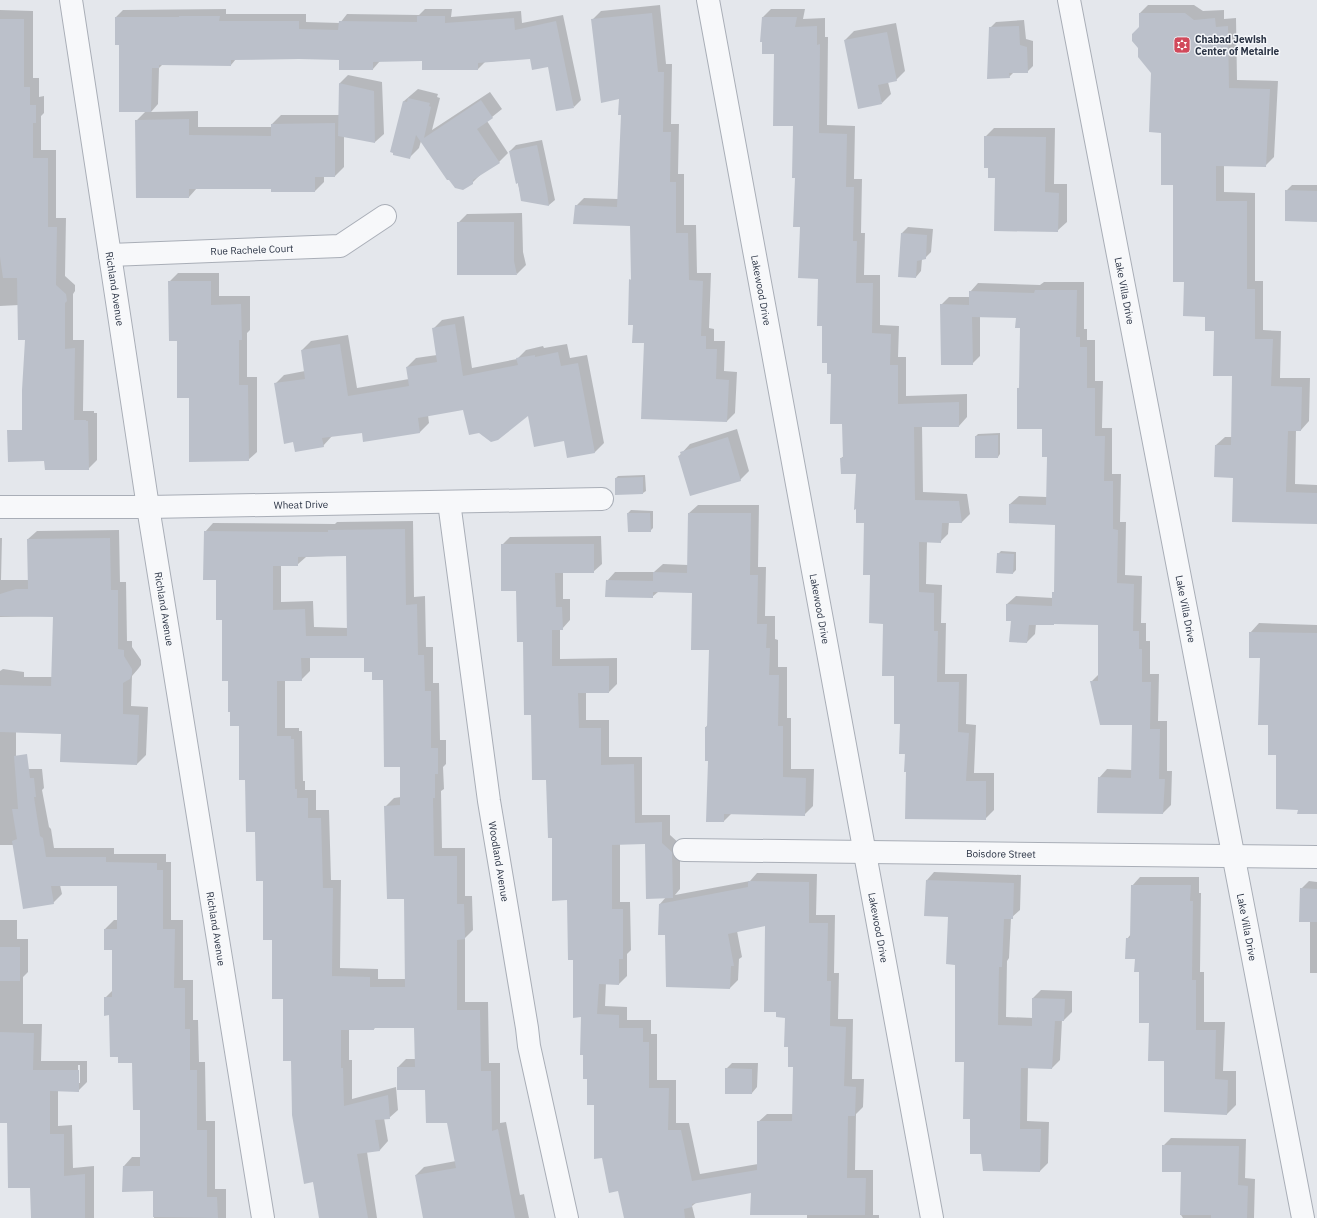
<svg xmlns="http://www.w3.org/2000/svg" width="1317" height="1218" viewBox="0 0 1317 1218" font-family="'IBM Plex Sans',sans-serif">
  <rect width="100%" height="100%" fill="#e4e7ec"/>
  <path fill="#0003" fill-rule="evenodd" d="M660 5 666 64H672L671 124H679L678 174H684V225H696L697 273H711L709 328 714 329V341H725L724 371 737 372 735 413 727 421 642 418 645 342 634 324 630 280 632 279 631 225 576 206 584 198 618 199 622 114 620 98 592 20 601 11Z
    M1148 5H1194L1203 11 1224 10V19L1236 18 1237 80 1278 81 1274 157 1265 166 1224 165V192L1255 193V281H1263V330L1281 331 1280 378H1310L1309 421 1301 430H1296L1295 484 1317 485V523L1234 477 1216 445 1225 437H1232L1233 375 1215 330 1185 281 1174 184 1162 132 1152 72 1140 27V13Z
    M226 9V14H306V22L340 23 347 14 419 15 425 9H452L451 17 521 11 522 23 563 15 581 100 574 107 549 66 531 58 485 62 478 69 423 60 380 61 373 69 340 59H236L231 65 163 64 159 68 158 104 151 112 198 111V127H272V124L281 115H340V83L348 75 382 82 384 134 375 142 344 136V167L335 176H324V182L315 191 272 188H197L189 197 136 121 146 111 120 44 116 17 123 10Z
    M771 9H805L803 19 825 18V37H828L827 125 855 126 854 179H862L861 233H865L864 275H880V325L899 326 898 357H906V396L967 394V417L959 426H922L923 492 967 494 970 514 962 522H949L948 534 940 542H927L926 584 942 585 941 623H946L945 674H967L966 724 976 725 974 773H994V810L985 819 907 771 895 675 884 623 871 574 865 522 857 473 841 458 844 456 843 423 832 373 828 362 823 325 819 278 801 226 796 177 794 125 775 53 763 17Z
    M0 10 33 11V78H39V97L44 96V113L41 116V150H56V218H66L65 276 75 285V291L73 294V340H84L83 411H94V413H97V460L88 469 26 339 19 305 0 306Z
    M1024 20 1026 39 1033 41V66L1027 72H1014L1009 77 990 28 996 22Z
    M896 23 905 71 896 80 888 82 891 94 882 103 845 40 854 31Z
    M418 89 438 94 437 97 440 98 432 130 490 92 502 109 487 121 508 153 499 162 482 173 472 183 421 141 419 148 410 157 391 151 404 101Z
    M994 128H1055L1054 184H1067V222L1057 231 996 177 989 167 985 137Z
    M542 140 555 200 549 205 522 200 510 151 516 145Z
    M1292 185H1317V221L1286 191Z
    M522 213 523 252 526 265 517 274 458 223 467 214Z
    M908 227 933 229 931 252 925 258 922 259 921 271 916 277 902 233Z
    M178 273H219V296H250V330L247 333V377H257V452L248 460 190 397 178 340 169 282Z
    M1044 282H1084V329H1087V340H1095V381H1103L1102 428H1112V474H1121L1120 522H1126L1125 575 1142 576 1141 623H1146V641H1150V674H1159L1158 721H1167V771H1172L1171 805 1163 813 1098 812 1099 778 1107 769 1132 770 1133 724 1091 682 1099 674V624L1055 623 1036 624 1035 634 1027 642 1012 620 1007 604 1016 596 1053 598 1055 591 1056 524 1010 522V504L1019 496 1047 497 1048 456 1043 428 1018 389 1020 386 1021 327 1017 317H980V356L972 364 941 305 949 297H970V292L978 283 1040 285Z
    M464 316 472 368 517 359 526 350 543 346 544 348 567 344 570 358 587 355 604 443 595 452 568 457 565 440 528 414 464 408 428 415 429 423 420 432 364 441 363 431 332 436 323 446 294 441 275 384 284 375 305 371 302 350 311 341 348 335 357 388 409 379 407 367 416 358 437 355 433 329 442 320Z
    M737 429 749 471 740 480 679 456 690 444Z
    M1000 433V454L998 457 976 436 978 434Z
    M645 475 646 491 643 493 616 478 618 476Z
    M698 505H759L758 567H766L765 616H775V639L778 640V667H787V718H791V769H814L813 806 804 815 732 813 724 821 709 760 706 727 708 724 710 649 693 592H658L652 597 607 581 615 572H654L663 564 688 565 689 513Z
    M631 510 653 511V528L650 531 628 513Z
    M413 521 414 597 425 596 426 647H433V683H439L440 740H446V764L443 767 444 789 441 791 442 848H465V896H472L473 930 465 938V1002H488L489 1063H500V1123L506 1122 520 1195 524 1194 529 1218H424L416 1175 424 1167 456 1161 448 1122 426 1089 398 1067 406 1059H416L415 1027H376L374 1029H349V1060H352V1099L396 1087 398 1110 389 1118H384L388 1141 380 1150 367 1152 377 1218H320L292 1060 284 998 246 779 240 725 229 680 223 619 217 579 205 532 213 523 335 524 337 522ZM347 555 348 628 314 627 313 601 281 602V565H297L306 557ZM310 657H365L373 671 384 679 401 766V797L394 798 386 806 405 898 406 979H378V969L340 968 341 880H331L329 810H316V790H305V781H303L302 731H299V728H285V680H301L310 671Z
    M119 530 120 582H126L127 641H132V647L141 660V665L138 669 132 676 131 706 148 707 146 755 137 764 62 733 16 732V769H42L44 788 42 790 49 827 51 829 54 848H114V854H166V862H171V920H183V980H193V1020H198L199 1062H205L206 1121H215V1189H226V1218H154V1190L124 1166 132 1157H141V1109L133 1062 110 1014 105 998 113 990V949L105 929 114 920H118V885H60L62 894 53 903 13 845H0V671L3 669 24 672V677H53L54 616 0 617V538H2L1 580H29L28 539 37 531Z
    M601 536 602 564 593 572H563V599H570V620L562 629H560V659L617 658V684L609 692H586V720H609V757H642V815H670V835L680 844V889L675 895 750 881 757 873 817 874 816 915H835L834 973H839L838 1019H853L852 1079H864L863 1107 856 1114 855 1170H873V1215H879V1218H807V1214L752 1192 697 1202 692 1206 695 1218H625L619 1190 588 1078 584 1055 582 1016 568 900 553 837 547 779 532 714 517 590 502 545 510 537ZM646 843 666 897 660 904 666 934 667 986 730 988 738 980 739 959 742 957 737 931 766 925 786 1017 794 1066V1114H767L758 1122V1164L700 1174 689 1123H676V1080H657V1034H651V1020H627V1007L605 1006 606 983 619 984 627 976V954L631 950 630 902H620V844Z
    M1001 551 1016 552V570L1013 573 998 554Z
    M1259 623 1317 625V813L1299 809 1277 754 1269 724 1261 657 1250 633Z
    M934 872 1021 875 1020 910 1011 918 1009 958 1007 961 1006 1017 1033 1018V998L1041 990 1072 991V1012L1064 1020H1062L1060 1060 1052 1068 1028 1067 1027 1121 1049 1122 1048 1163 1040 1171 982 1153 971 1118 956 964 949 916 927 880Z
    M1140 877H1199V893H1201L1200 972H1204V1022H1225L1223 1071H1236V1105L1227 1114 1165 1111V1060L1150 1022 1140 972 1136 958 1127 939 1131 934 1132 886Z
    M1309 881 1317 882V973H1310V921L1301 889Z
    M0 920H17V939H28V972L23 977V1024H42L41 1061H87V1082L78 1091 58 1090V1126L72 1125 73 1168 94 1166V1218H32L31 1187 8 1122H0ZM78 1065H80V1083H78Z
    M732 1063H758L757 1087 752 1093 726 1069Z
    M1171 1138 1246 1139 1245 1178 1255 1179 1254 1218H1183L1181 1215 1182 1171 1164 1145Z"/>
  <path fill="#bbc0ca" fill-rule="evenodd" d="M652 13 658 72H664L663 132H671L670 182H676V233H688L689 280 703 281 701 336H706V349H717L716 379 729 380 727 422 641 419 644 343H632L633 325H628L629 279 631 280 630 226 573 224 575 205 617 207 621 115H618L619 99 601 103 591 19Z
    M1139 13H1185L1194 20 1215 18 1216 27 1228 26 1229 88 1270 89 1266 167 1216 166V201H1247V289H1255V339H1273L1271 386 1302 387 1301 431H1288L1286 492 1317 493V524L1232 522 1233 478 1214 477 1215 445H1231L1232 376H1213L1214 331H1205V317L1183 316 1184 282H1173V185H1161V133L1149 132 1151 73 1138 57V48L1132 41V34L1139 27Z
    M179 16H220L219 21H299V29L338 30 339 21 417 22V16H445V23L514 18 515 30 556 21 574 108 556 111 548 67 532 70 530 59 478 63V70H422V61L373 62V70H339V60L299 59 231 60V66L159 65V68H152L151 112H119V45H115V17H179Z
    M762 17H797L795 27 817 26V45L820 44 819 133 847 134 846 187H854L853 241H857L856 283H873L872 333 891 334 890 365H898V404L959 402V427H914L915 500 959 501 962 523H942L941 543 919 542V592L934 593V631H938L937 682H959L958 732 969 733 966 781H986V820L905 819 906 772H904L905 754H899L900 724H894V676H882L883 624 869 623 870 575H863L864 523H856V509L854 510 856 474H841L840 458H843L842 424H830L831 374H827V363H822V326H817L818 279 798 278 800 227H793L795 178H792L793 126H773L774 54H762V42H760Z
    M0 19H24V87H30V105H36V123H33V158H48V227H57L56 285 66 294 67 301 65 303V349L75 348 74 420H86V421H88L89 470H45L44 461 8 462 7 430H22V390L25 340H18L17 278H3L0 257Z
    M1019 26 1020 45 1027 47 1028 73H1009L1010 78 987 79 989 27Z
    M887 32 897 81 878 85 882 104 858 109 844 40Z
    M339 83 374 91 375 143 338 136Z
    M408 98 430 103 429 106 431 107 424 138 481 100 493 118 477 129 500 163 473 180V184L463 190 455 188 449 180H447L416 135 410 159 393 155V153L390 152 403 101 407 102Z
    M189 119V135L271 136V124L335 123V177H315V192H271V189H189V198H136L135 120Z
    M984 136 1046 137 1045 192 1059 193 1058 232 994 231 995 178H988V168H984Z
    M537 145 547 193 549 206 521 201 518 183 516 184 509 151Z
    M1285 190 1317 191V222L1285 221Z
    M457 222H514V261L517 275H457Z
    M901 233 927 235 926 259 917 261 916 278 898 277Z
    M168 281H211V305L241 304 242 340H239V385H248L249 461 189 462V398H177V341H169Z
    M1035 290H1077L1076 337H1080V347H1087V388H1095V436H1105L1104 481H1113V529L1118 530 1117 583 1134 584 1133 631H1139V649H1142V682H1151L1150 729H1160L1159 779H1165L1163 814 1097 813 1098 777 1131 778 1132 725H1100L1090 681H1098V625L1054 624V625H1029L1027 643 1009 642 1011 621H1006V604L1052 606V592H1054L1055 525 1009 523V504L1046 505 1047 457H1042V429H1017V388H1019L1020 328H1015L1016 318 972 317 973 365H941L940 304 969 305V291L1034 293Z
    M455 324 463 376 518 365 516 358 535 355V357L558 352 561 366 578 363 595 453 567 458 564 441 534 447 528 416 498 440 491 442 479 433 469 435 463 410 418 418 420 433 363 442 362 433 322 438 324 447 295 452 293 442 284 444 274 383 305 379 301 350 340 344 348 396 409 386 406 367 437 362 432 328Z
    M998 435V458H975V436Z
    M728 437 741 481 690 496 678 456 681 455 680 452Z
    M643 477V494L615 495V478Z
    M627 513H650L651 532H628Z
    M688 513H751L750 575H758L757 624H767L766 648H770L769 675H779L778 726H783V777L806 778 805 816 724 814V822H706L708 761H705V727H707L709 650H691L692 593 653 592V598L605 597 606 580 653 581V572L687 573Z
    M405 529 406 605 417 604 418 655H424L425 691H431V748H438V774H435V798H433L434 856H457V904H464L465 939 457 940V1010H480L481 1071H491L492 1131 498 1129 515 1218H423L415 1175 456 1168 447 1123H426L425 1090H397V1067H415L414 1028H374V1030H341V1068H343L344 1106 388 1095 390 1119 375 1120 380 1151 357 1154 368 1218H319L313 1182 304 1184 292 1115 291 1061H283V999H272V940H263V881H256L255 832H246L245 780H239V726H230V712H228V681H222V620H216V580H203L204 531 328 532V530ZM346 556 347 636H306L305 609 273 610V566H298V557ZM301 658H364V672H372V680H383L384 767H400V805L384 806 387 899H404L405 987H370V977L332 976 333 888H323L321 818H308V798H297V789H295L294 739H291V736H277V681H302Z
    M110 538 111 590H118V649L124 650V656L132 669V674L130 679 123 683V714L139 715 137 765 60 762 61 734 0 732V685L51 686 53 617 0 616V594L16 589H28L27 539Z
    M501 544H594V573H555L556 607H562L563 630H552V666H609V693H578L579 728H601V765L634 764 635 823 662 822V843L672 852 673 898 646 899 645 844 612 845V909H623V959H619V985L599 984 597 1014 619 1015V1028H643V1042H649V1088H669L668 1130H681L692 1181 757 1170V1121H792L793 1067H788V1047H784L785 1018 776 1017V1012H764L765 926 728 934 734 966H731L730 989 666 987 665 935H658L659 904 748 887V881L809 882V923H828L827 981H831L830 1026 846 1027 844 1086 856 1087 855 1116H848L847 1178H866L865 1215H750L751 1193 692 1204V1207L684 1209 685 1218H624L618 1191 609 1193 602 1158 594 1159V1105H587V1079H583V1055H580L581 1017 573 1018V960H568L567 900 552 901V838H548L546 780H532L531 715H524L523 642H517L516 591H501Z
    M997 553 1014 554 1013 574 996 573Z
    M1249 632 1317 633V814H1297L1298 810 1276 809V755H1268V725H1258L1260 658H1249Z
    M27 754 30 778H34L36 797H34L40 836 43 838 46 857H106V862L157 863V870H163V929H175L174 988H185V1029H190V1070H197V1130H207V1197H217L218 1218 153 1217V1191L122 1192 123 1166H140V1110H133L132 1063H118V1057H110L109 1015 104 1016V997H112V950H104V929H117V886H51L54 904 23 909 12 841 17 839 12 809H18L14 756Z
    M926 880 1014 883 1013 919H1004L1002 967H999L998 1025 1032 1026V998L1065 999 1064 1021H1055L1052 1069 1021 1068 1020 1129H1041L1040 1172 983 1171 981 1154H970V1119H963L964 1062H955V965L946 964 948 917 924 916Z
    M1131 885H1191L1190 901H1193L1192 980H1196V1030H1216L1215 1079 1228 1080 1227 1115 1164 1112V1061H1148L1149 1023H1139V972H1134L1135 959H1125L1126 938H1130Z
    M1300 888 1317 889V922H1299Z
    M0 947H20V981H0Z
    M0 1032 34 1033 33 1070H79V1092L50 1091V1134H64V1176L85 1174V1218H31L30 1188H8L7 1123H0Z
    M725 1068 752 1069V1094H725Z
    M1162 1145 1239 1146 1238 1185 1248 1186 1247 1218H1211V1215H1180L1181 1172H1162Z"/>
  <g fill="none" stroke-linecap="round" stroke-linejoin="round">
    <g stroke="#a9aeb7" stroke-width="24">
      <g id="street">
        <path id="s1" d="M71 0 110 255 148 507 263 1218"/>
        <path id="s2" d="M708 0 932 1218"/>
        <path id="s3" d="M1069 0 1303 1218"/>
        <path id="s4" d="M110 255 340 246 385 216"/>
        <path id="s5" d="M449 502 489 801 527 1028 529 1046 567 1218"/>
        <path id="s6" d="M0 507H148L602 499"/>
        <path id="s7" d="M684 850 1317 857"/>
      </g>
    </g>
    <use href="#street" stroke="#f7f8fa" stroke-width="22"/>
  </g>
  <defs>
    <g id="synagogue-square" transform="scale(0.9)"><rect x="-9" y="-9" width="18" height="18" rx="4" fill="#d1495b" stroke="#f4f6f9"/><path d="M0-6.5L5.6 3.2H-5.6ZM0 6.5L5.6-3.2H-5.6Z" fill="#fff"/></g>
  </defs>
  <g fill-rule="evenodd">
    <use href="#synagogue-square" x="1182" y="45"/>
  </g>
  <g text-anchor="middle" stroke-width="3" stroke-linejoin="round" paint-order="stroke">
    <g font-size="10" font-weight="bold" fill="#2b3445" stroke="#f4f6f9" text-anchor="start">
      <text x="1195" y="43">Chabad Jewish<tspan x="1195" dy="12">Center of Metairie</tspan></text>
    </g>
    <g font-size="10" fill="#2b3445" stroke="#f4f6f9">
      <text dy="4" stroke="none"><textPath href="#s4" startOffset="142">Rue Rachele Court</textPath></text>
      <text dy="4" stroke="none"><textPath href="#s1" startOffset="292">Richland Avenue</textPath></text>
      <text dy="4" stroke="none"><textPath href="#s2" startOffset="295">Lakewood Drive</textPath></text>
      <text dy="4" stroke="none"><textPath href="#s3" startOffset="296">Lake Villa Drive</textPath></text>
      <text dy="4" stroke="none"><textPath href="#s6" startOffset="301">Wheat Drive</textPath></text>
      <text dy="4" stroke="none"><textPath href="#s1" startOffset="616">Richland Avenue</textPath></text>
      <text dy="4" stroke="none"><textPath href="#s2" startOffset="619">Lakewood Drive</textPath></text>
      <text dy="4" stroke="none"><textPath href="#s3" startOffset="620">Lake Villa Drive</textPath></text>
      <text dy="4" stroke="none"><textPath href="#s7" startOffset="317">Boisdore Street</textPath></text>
      <text dy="4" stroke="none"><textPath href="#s5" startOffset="363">Woodland Avenue</textPath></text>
      <text dy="4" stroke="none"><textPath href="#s3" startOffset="944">Lake Villa Drive</textPath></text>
      <text dy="4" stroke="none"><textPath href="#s2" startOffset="943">Lakewood Drive</textPath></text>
      <text dy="4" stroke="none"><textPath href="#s1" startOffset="940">Richland Avenue</textPath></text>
    </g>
  </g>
</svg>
